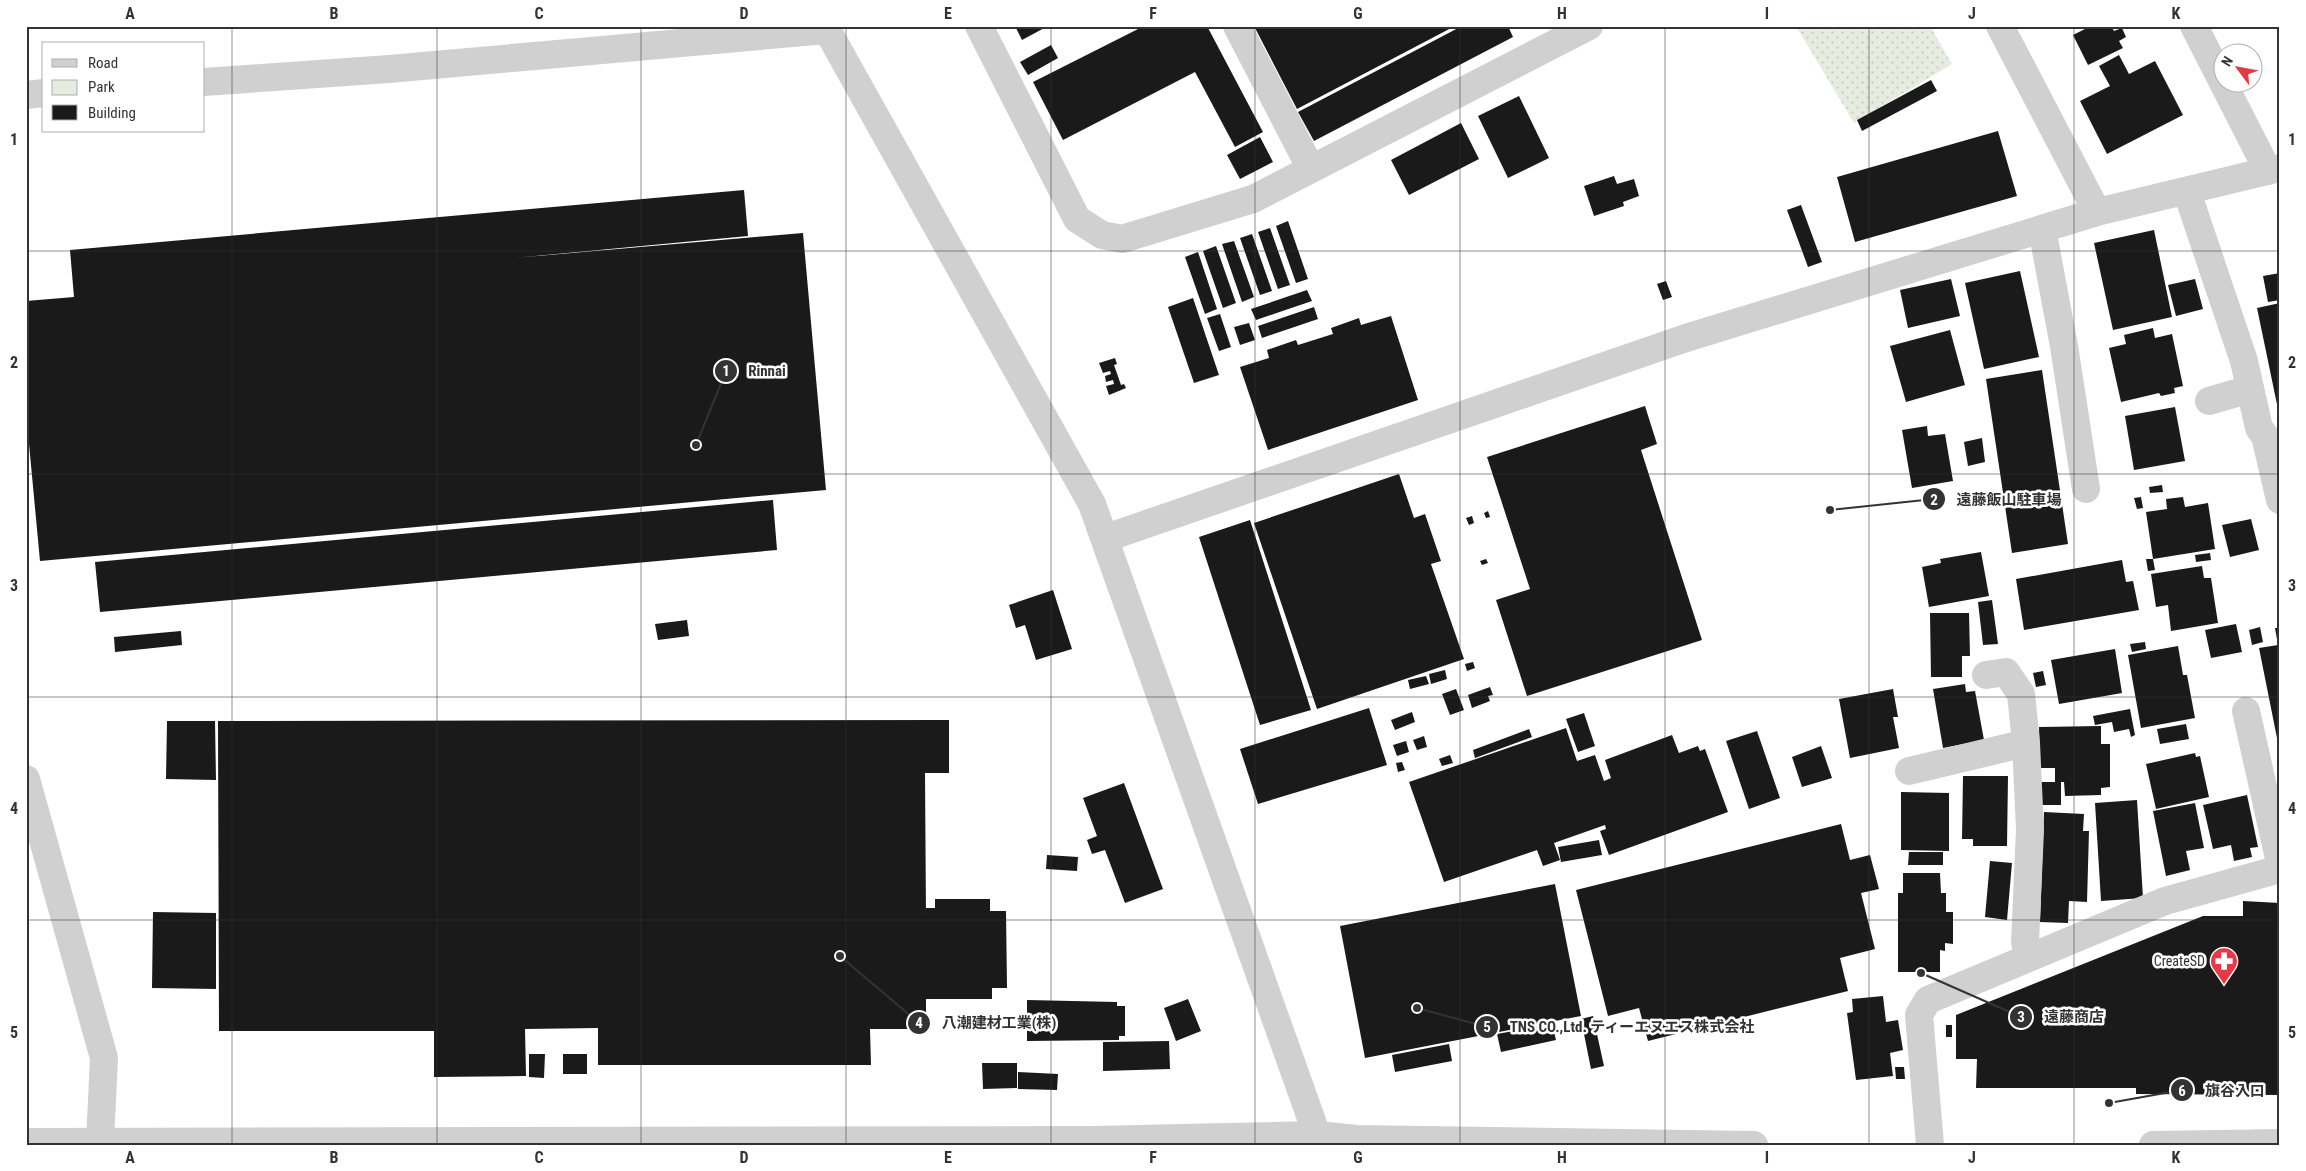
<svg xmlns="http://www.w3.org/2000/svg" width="2306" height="1171" viewBox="0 0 2306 1171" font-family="'Roboto Condensed','Noto Sans JP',sans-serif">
  <defs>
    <pattern id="green-dots" width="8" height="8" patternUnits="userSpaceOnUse" patternTransform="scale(1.25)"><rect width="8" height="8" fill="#e6ecdf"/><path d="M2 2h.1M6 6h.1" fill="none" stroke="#c6cbc0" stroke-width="1.8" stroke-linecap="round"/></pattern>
  </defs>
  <rect width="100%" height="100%" fill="#fff"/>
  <path fill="url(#green-dots)" d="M1796 26H1930L1952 64 1854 123Z"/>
  <path fill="#1a1a1a" d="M1015 26H1048L1022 40Z
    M1144 26H1207L1263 132 1235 147 1195 72 1063 140 1033 82Z
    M1254 26H1455L1297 109Z
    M1462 26H1508L1513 37 1314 141 1298 112Z
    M2091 26H2111L2114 31 2122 28 2126 37 2119 41 2123 48 2088 65 2073 35Z
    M1051 45 1058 58 1028 75 1020 62Z
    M2119 55 2129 74 2155 61 2183 115 2107 154 2080 101 2110 86 2099 66Z
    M1931 80 1937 91 1862 131 1857 120Z
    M1519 96 1549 158 1508 178 1478 116Z
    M1461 123 1479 159 1409 195 1391 160Z
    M1998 131 2017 196 1855 242 1837 177Z
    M1260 137 1273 162 1240 179 1227 155Z
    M1614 176 1617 184 1634 179 1639 196 1623 202 1624 206 1594 216 1584 186Z
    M744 190 748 236 514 258 803 233 826 490 40 561 26 412V301L74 297 70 250Z
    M1801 205 1822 262 1808 267 1787 210Z
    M1288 221 1308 279 1296 283 1276 226Z
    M1270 228 1290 285 1278 289 1258 232Z
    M2154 230 2172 317 2113 330 2094 243Z
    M1252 234 1272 291 1260 295 1240 238Z
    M1234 241 1254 297 1242 302 1222 244Z
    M1216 246 1236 303 1223 308 1203 251Z
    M1198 252 1217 309 1205 314 1185 257Z
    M2020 271 2039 357 1984 369 1965 283Z
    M2280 273V300L2268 302 2263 276Z
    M1951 279 1960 316 1908 328 1900 290Z
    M2195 279 2203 309 2176 316 2168 285Z
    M1666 281 1672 297 1663 300 1657 284Z
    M1307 290 1312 301 1256 320 1251 309Z
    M1193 298 1219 375 1194 383 1168 307Z
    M2280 303V414H2279L2257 308Z
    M1314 307 1318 319 1262 338 1258 326Z
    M1220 314 1231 347 1219 351 1207 318Z
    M1391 316 1418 400 1268 450 1240 367 1269 358 1267 350 1296 340 1298 345 1333 334 1331 328 1359 318 1361 325Z
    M1249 323 1255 340 1240 345 1234 327Z
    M2153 328 2155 338 2172 334 2183 386 2174 388 2175 393 2161 396 2159 393 2121 402 2109 348 2126 344 2124 335Z
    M1950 330 1965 385 1906 402 1890 346Z
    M1115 358 1117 364 1114 365 1121 385 1124 384 1126 388 1109 395 1106 386 1114 384 1113 380 1106 382 1105 376 1111 374 1110 371 1103 373 1099 363Z
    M2042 370 2068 544 2012 553 1986 379Z
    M1645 406 1657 444 1641 450 1702 640 1527 696 1496 600 1530 589 1487 457Z
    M2175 407 2185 461 2134 470 2125 416Z
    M1927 426 1928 436 1945 434 1953 481 1912 488 1902 430Z
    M1982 438 1985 462 1968 466 1964 442Z
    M1399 474 1414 518 1425 514 1441 561 1431 564 1464 659 1317 709 1254 523Z
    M2162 485 2163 492 2150 493 2149 487Z
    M2141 497 2143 508 2137 509 2134 498Z
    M2183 497 2185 507 2208 503 2215 549 2153 559 2146 512 2167 509 2166 499Z
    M773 500 777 550 100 612 95 562Z
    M1488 511 1490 517 1486 518 1484 513Z
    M1472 516 1474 523 1469 525 1466 518Z
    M2251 519 2259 550 2230 557 2222 525Z
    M1250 520 1311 710 1260 725 1199 537Z
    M1981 552 1989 596 1929 607 1922 567 1941 563 1940 559Z
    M2210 553 2211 560 2196 562 2195 555Z
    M1486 559 1488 563 1482 565 1480 561Z
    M2146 559H2153L2155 570 2148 571Z
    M2122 560 2126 582 2133 581 2139 610 2024 630 2016 579Z
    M2202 566 2204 578H2211L2218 623 2171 631 2168 605 2156 607 2151 574Z
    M1053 590 1072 649 1036 660 1025 625 1016 628 1009 605Z
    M1992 600 1998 644 1983 645 1978 602Z
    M1930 613H1969L1970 656H1962V677H1931Z
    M687 620 689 636 658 640 655 624Z
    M2236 624 2242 652 2211 658 2205 630Z
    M2260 627 2263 642 2252 645 2249 630Z
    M2275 628H2280L2279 748 2259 648 2278 645Z
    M181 631 182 645 115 652 114 637Z
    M2145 642 2146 649 2132 652 2130 644Z
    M2178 646 2183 675H2187L2195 718 2141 728 2128 655Z
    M2115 649 2122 693 2059 704 2051 660Z
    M1473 662 1475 668 1467 671 1465 664Z
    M1445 670 1447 679 1431 684 1429 674Z
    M2043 671 2046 685 2036 687 2033 673Z
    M1426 676 1429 684 1410 689 1408 680Z
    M1965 684 1966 692 1975 691 1984 740 1943 748 1933 689Z
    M1490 687 1493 695 1488 696 1490 701 1472 708 1468 695Z
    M1456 689 1464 710 1450 715 1442 694Z
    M1893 689 1898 717H1893L1899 748 1850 758 1839 699Z
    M1369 708 1387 765 1258 804 1240 749Z
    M2130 709 2135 735 2131 737 2129 729 2114 732 2112 722 2095 725 2093 716Z
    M1412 712 1415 722 1395 730 1391 720Z
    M1584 713 1595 746 1578 752 1566 719Z
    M949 720V773H925L926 918V908H935V899H990V911H1006L1007 988H992V999H926V1029H870L871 1065H598V1028L525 1029 526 1076 434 1077V1031H219L218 721Z
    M167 721H215L216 780 166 779Z
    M2186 724 2189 739 2160 744 2157 729Z
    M2101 726V744H2110V787L2101 788V795L2065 796 2064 782H2061V805H2039V782H2055V768H2040L2039 727Z
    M1566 728 1577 761 1595 755 1604 781 1611 778 1605 760 1672 735 1679 753 1698 746 1700 751 1705 749 1728 812 1609 855 1600 831 1606 829 1605 825 1554 843 1560 860 1543 866 1537 850 1444 882 1409 782Z
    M1529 729 1532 737 1475 758 1473 750Z
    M1757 731 1780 798 1749 809 1726 741Z
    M1424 736 1427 747 1417 750 1413 740Z
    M1406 741 1409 752 1397 756 1393 745Z
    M1821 746 1832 778 1802 787 1792 757Z
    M2195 753 2196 757 2200 756 2209 797 2156 809 2146 764Z
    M1450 755 1453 763 1442 766 1439 759Z
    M1402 762 1405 770 1398 772 1396 763Z
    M1963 776H2008L2007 846H1973V839H1962Z
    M1124 783 1163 889 1125 903 1105 850 1092 854 1087 840 1097 836 1083 798Z
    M1901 792 1949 793V851L1901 850Z
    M2247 795 2258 847 2250 848 2252 857 2234 861 2231 845 2213 849 2203 805Z
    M2137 800 2143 898 2101 901 2095 803Z
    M2195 803 2204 848 2186 851 2190 870 2166 876 2153 811Z
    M2044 812 2084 814 2083 831H2089L2087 902 2069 901 2068 923 2040 922Z
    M1841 824 1850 860 1870 855 1879 889 1861 893 1875 949 1840 958 1848 991 1648 1041 1639 1008 1608 1016 1576 890Z
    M1599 840 1602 855 1561 862 1558 847Z
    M1909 852H1943V865H1908Z
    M1047 855 1078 857 1077 871 1046 869Z
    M1990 861 2012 863 2007 920 1985 917Z
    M1903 873H1940L1941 893H1946V912H1953V944L1945 943V951L1940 950V972H1898V893H1903Z
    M1555 884 1581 1016 1365 1058 1340 926Z
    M2243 901 2280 903V1095L2136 1094V1088H1976L1977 1059H1956V1015L2203 916H2243Z
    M153 912 216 913V989L152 988Z
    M1883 996 1886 1022 1898 1020 1903 1050 1890 1053 1893 1076 1856 1080 1847 1013 1853 1012 1852 999Z
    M1188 999 1201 1031 1176 1041 1164 1008Z
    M1027 1000 1117 1002V1006H1125V1036H1119V1040L1027 1041Z
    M1593 1016 1604 1066 1591 1069 1581 1019Z
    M1552 1024 1556 1040 1501 1052 1497 1034Z
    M1946 1025H1952V1037H1946Z
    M1169 1041 1170 1069 1103 1071V1042Z
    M1449 1044 1452 1061 1395 1072 1392 1055Z
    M529 1054H545L544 1078 529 1077Z
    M563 1054H587V1074H563Z
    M982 1063H1017V1088L983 1089Z
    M1895 1067H1904L1905 1079H1896Z
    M1018 1072 1058 1074 1057 1090 1018 1089Z"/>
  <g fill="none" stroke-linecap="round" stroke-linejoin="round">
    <path stroke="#d0d0d0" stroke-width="28" d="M825 26 1092 504 1317 1135
      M979 26 1077 219 1102 235 1122 239 1253 199 1589 26
      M1237 26 1311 169
      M2000 26 2097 212
      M2194 26 2268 171
      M204 82 389 69 827 30
      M26 95 44 93
      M2187 192 2244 361 2259 428 2265 436 2280 500
      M2042 229 2064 346 2086 489
      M2209 401 2250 389
      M1106 538 1686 338 2097 212 2280 168
      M1986 675 2006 672 2021 694 2026 743 2030 830 2025 942 2028 958
      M2246 711 2280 863
      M1909 771 2026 743
      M26 779 104 1058 100 1142
      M26 1142 1093 1140 1317 1135 1357 1139 1754 1145
      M1930 1145 1919 1015 1928 1000 2165 901 2280 869
      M2153 1145 2280 1143"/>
  </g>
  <path fill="none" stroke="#333" stroke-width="1" stroke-opacity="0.55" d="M232 26V1145M437 26V1145M641 26V1145M846 26V1145M1051 26V1145M1255 26V1145M1460 26V1145M1665 26V1145M1869 26V1145M2074 26V1145M26 251H2280M26 474H2280M26 697H2280M26 920H2280"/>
  <defs>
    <g id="pharmacy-pin" transform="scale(1.4375)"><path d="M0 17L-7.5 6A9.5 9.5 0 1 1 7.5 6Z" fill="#e63946" stroke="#fff"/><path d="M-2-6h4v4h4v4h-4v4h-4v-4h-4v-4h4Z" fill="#fff"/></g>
  </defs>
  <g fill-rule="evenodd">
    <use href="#pharmacy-pin" x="2224" y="961"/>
  </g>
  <g text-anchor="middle" stroke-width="5" stroke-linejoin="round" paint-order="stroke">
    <g font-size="14" fill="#333" stroke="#fff" text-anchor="end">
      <text x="2205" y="966">CreateSD</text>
    </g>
  </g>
  <path fill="none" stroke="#333" stroke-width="2" d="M696 445L726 371M1830 510L1934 499M1921 973L2021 1017M840 956L919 1023M1417 1008L1487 1027M2109 1103L2182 1090"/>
  <g fill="#333" stroke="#fff" stroke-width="2">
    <circle cx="696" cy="445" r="5"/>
    <circle cx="1830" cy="510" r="5"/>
    <circle cx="1921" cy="973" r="5"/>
    <circle cx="840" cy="956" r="5"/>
    <circle cx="1417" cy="1008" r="5"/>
    <circle cx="2109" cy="1103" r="5"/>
    <circle cx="726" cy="371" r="12"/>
    <circle cx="1934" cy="499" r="12"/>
    <circle cx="2021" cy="1017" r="12"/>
    <circle cx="919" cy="1023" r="12"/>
    <circle cx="1487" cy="1027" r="12"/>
    <circle cx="2182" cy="1090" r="12"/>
  </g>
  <g font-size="15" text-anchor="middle" font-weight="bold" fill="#fff">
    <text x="726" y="376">1</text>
    <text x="1934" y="505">2</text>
    <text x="2021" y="1022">3</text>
    <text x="919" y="1028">4</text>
    <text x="1487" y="1032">5</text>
    <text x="2182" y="1096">6</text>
  </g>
  <g font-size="15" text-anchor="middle" font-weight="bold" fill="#333" stroke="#fff" stroke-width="5" stroke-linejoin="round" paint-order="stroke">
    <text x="767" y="376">Rinnai</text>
    <text x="2009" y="505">遠藤飯山駐車場</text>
    <text x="2074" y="1022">遠藤商店</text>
    <text x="999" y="1028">八潮建材工業(株)</text>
    <text x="1632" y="1032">TNS CO.,Ltd. ティーエヌエス株式会社</text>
    <text x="2235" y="1096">旗谷入口</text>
  </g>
  <rect width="2306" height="1171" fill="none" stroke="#ffffff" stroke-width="55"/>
  <rect x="42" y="42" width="162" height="90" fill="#ffffff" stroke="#adadad"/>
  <rect x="52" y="59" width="25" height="8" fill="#d0d0d0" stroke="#adadad"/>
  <text x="88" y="68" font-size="15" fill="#333333">Road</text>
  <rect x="52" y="80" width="25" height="15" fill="#e6ecdf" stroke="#adadad"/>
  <text x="88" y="92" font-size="15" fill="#333333">Park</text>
  <rect x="52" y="105" width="25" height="15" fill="#1a1a1a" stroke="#adadad"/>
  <text x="88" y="118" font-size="15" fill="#333333">Building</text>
  <g transform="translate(2238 68) rotate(302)"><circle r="24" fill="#ffffff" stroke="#adadad"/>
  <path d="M0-4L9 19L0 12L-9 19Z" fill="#e63946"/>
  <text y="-8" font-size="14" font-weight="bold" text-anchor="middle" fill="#333333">N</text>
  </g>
  <rect x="28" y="28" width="2250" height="1116" fill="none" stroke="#333" stroke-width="2"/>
  <g font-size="16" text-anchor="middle" font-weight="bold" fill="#333">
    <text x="130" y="19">A</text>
    <text x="334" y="19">B</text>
    <text x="539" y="19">C</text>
    <text x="744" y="19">D</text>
    <text x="948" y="19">E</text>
    <text x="1153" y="19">F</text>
    <text x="1358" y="19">G</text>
    <text x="1562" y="19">H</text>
    <text x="1767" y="19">I</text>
    <text x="1972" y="19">J</text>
    <text x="2176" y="19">K</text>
    <text x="14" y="145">1</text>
    <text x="2292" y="145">1</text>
    <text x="14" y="368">2</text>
    <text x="2292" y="368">2</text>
    <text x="14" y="591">3</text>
    <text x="2292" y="591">3</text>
    <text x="14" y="814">4</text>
    <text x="2292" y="814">4</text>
    <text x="14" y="1038">5</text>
    <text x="2292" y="1038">5</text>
    <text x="130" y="1163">A</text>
    <text x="334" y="1163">B</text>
    <text x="539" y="1163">C</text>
    <text x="744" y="1163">D</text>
    <text x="948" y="1163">E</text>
    <text x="1153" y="1163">F</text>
    <text x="1358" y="1163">G</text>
    <text x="1562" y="1163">H</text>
    <text x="1767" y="1163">I</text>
    <text x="1972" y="1163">J</text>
    <text x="2176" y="1163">K</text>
  </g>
</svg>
